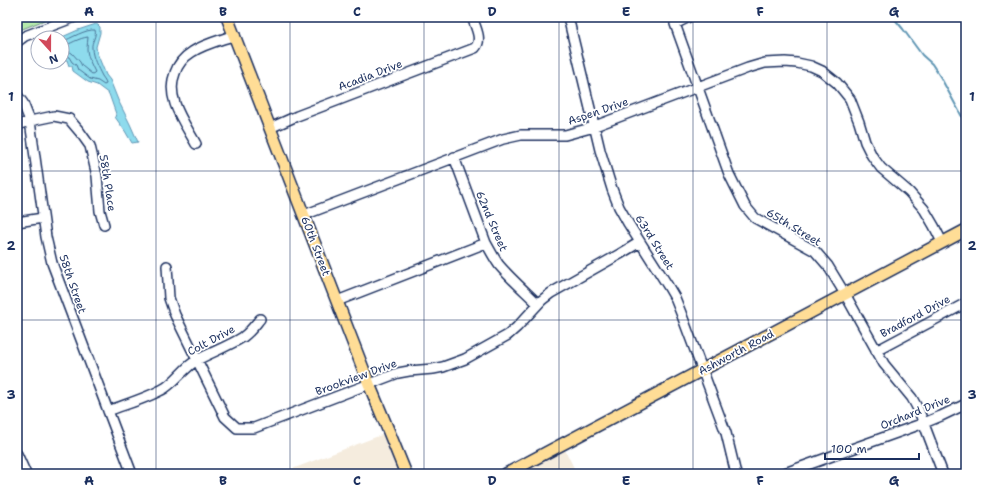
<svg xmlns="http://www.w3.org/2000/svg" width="983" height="491" viewBox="0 0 983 491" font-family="'Shantell Sans',sans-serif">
  <rect width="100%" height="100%" fill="#fff"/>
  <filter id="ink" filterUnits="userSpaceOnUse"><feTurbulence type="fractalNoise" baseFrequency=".025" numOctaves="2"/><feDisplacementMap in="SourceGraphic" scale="8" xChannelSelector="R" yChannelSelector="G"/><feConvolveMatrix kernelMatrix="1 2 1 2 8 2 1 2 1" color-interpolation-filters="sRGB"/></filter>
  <g filter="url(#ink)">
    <path fill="#f5ecde" d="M389 432 406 474H279Z
      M562 444 577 474H506Z"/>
    <path fill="#b4e9ab" stroke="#688c84" d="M17 17H52L20 30 17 29Z"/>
    <path fill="#8edbed" stroke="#6096b4" d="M96 24 98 25 100 27V33L96 47 97 53 106 75 110 80 118 100 130 124 138 142 132 143 125 131 115 117 116 114 109 94 97 85 88 82 73 71 72 66H69L67 60H63L62 57V38H60L78 30Z"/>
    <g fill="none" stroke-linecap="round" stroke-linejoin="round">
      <path stroke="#497497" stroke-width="1" d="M62 42C71 38 86 29 95 30 97 36 91 42 92 48 92 57 98 68 102 76 104 79 106 81 106 84L104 85 98 81 90 79 78 70 76 65 72 62 69 57 66 56 62 57
        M62 47C70 44 79 38 88 37 88 41 87 44 87 48 87 56 91 64 95 72L94 73 92 74 82 66 80 62 72 53 68 51H62"/>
      <path stroke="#6096b4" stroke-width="2" d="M893 17 903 29 922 55 932 64 941 78 966 124"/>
      <g stroke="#1b2f5e" stroke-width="12">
        <path id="minor" d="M568 17 600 150 612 189 619 207 628 223 668 286 675 298 681 313 726 433 736 474
          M689 17 675 24 729 174 745 206 755 218 815 251 828 266 845 294 884 364 912 398 919 411 943 474
          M17 42 25 36 75 17
          M17 95 23 103 30 121 46 237 52 263 132 474
          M17 125 30 121 54 116 69 119 80 132 90 146 97 176 100 211 104 225
          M270 128 297 116 475 48C483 40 475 26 472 17
          M196 144C184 122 165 98 175 73 178 64 184 57 192 52 204 44 221 40 235 35
          M454 157 486 243C490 250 494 258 499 265 511 279 525 291 538 304
          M304 215 503 139 521 135H565L587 129 748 68 765 63 785 62 797 63 811 66 822 71 837 83 850 99 859 122 865 142 872 156 881 168 909 192 924 209 934 226 942 242
          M17 222 43 218
          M167 266 169 298 175 315 225 417 237 428H254L398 373 409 371 433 369 443 367 465 359 508 335 517 327 542 300 551 293 620 254 640 242
          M337 301 486 243
          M876 351 966 303
          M108 411C126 404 148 398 165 388 177 380 185 367 197 360 212 352 229 346 243 337 250 332 255 325 260 319
          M17 454 26 474
          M782 474 924 423 941 416 966 404"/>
      </g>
      <g stroke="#1b2f5e" stroke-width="14">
        <path id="major" d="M227 17 369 384 389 432 406 474
          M506 474 966 230"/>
      </g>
      <use href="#minor" stroke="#fff" stroke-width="9"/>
      <use href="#major" stroke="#ffdd96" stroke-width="11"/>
    </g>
  </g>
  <path fill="none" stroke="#1b2f5e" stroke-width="1" stroke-opacity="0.55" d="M156 17V474M290 17V474M424 17V474M559 17V474M693 17V474M827 17V474M17 171H966M17 320H966"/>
  <g text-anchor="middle" stroke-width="3.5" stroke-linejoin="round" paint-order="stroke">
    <g font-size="11" fill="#1b2f5e" stroke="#fff">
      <text transform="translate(370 75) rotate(-21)" y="4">Acadia Drive</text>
      <text transform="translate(598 111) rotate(-19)" y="4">Aspen Drive</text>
      <text transform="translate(108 183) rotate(81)" y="4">58th Place</text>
      <text transform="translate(492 221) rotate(67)" y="4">62nd Street</text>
      <text transform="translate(794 227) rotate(31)" y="4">65th Street</text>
      <text transform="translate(655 242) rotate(58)" y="4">63rd Street</text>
      <text transform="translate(316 246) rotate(69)" y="4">60th Street</text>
      <text transform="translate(73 284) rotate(71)" y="4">58th Street</text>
      <text transform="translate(915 316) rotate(-28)" y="4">Bradford Drive</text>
      <text transform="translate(211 340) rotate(-28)" y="4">Colt Drive</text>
      <text transform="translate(736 352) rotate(-28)" y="4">Ashworth Road</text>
      <text transform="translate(356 377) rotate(-20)" y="4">Brookview Drive</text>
      <text transform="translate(915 412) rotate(-22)" y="4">Orchard Drive</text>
    </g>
  </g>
  <rect width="983" height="491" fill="none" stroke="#fff" stroke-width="44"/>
  <g transform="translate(50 50) rotate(159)"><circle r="19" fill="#ffffff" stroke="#a4acbf"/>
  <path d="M0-3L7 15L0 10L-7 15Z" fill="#d1495b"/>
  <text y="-6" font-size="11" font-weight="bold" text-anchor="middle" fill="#1b2f5e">N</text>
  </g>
  <path d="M825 453v6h94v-6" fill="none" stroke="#1b2f5e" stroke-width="2"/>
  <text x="831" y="453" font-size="12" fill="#1b2f5e" stroke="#ffffff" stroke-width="3" paint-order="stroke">100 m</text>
  <rect x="22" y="22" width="939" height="447" fill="none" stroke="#1b2f5e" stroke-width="1.5"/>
  <g font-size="13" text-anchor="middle" font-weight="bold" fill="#1b2f5e">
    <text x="89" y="16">A</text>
    <text x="223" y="16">B</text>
    <text x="357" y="16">C</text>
    <text x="492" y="16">D</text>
    <text x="626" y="16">E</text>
    <text x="760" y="16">F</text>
    <text x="894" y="16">G</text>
    <text x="11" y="101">1</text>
    <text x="972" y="101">1</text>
    <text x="11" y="250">2</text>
    <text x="972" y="250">2</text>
    <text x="11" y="399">3</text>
    <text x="972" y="399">3</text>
    <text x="89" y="485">A</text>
    <text x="223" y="485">B</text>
    <text x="357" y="485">C</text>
    <text x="492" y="485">D</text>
    <text x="626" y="485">E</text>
    <text x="760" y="485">F</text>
    <text x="894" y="485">G</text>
  </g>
</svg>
